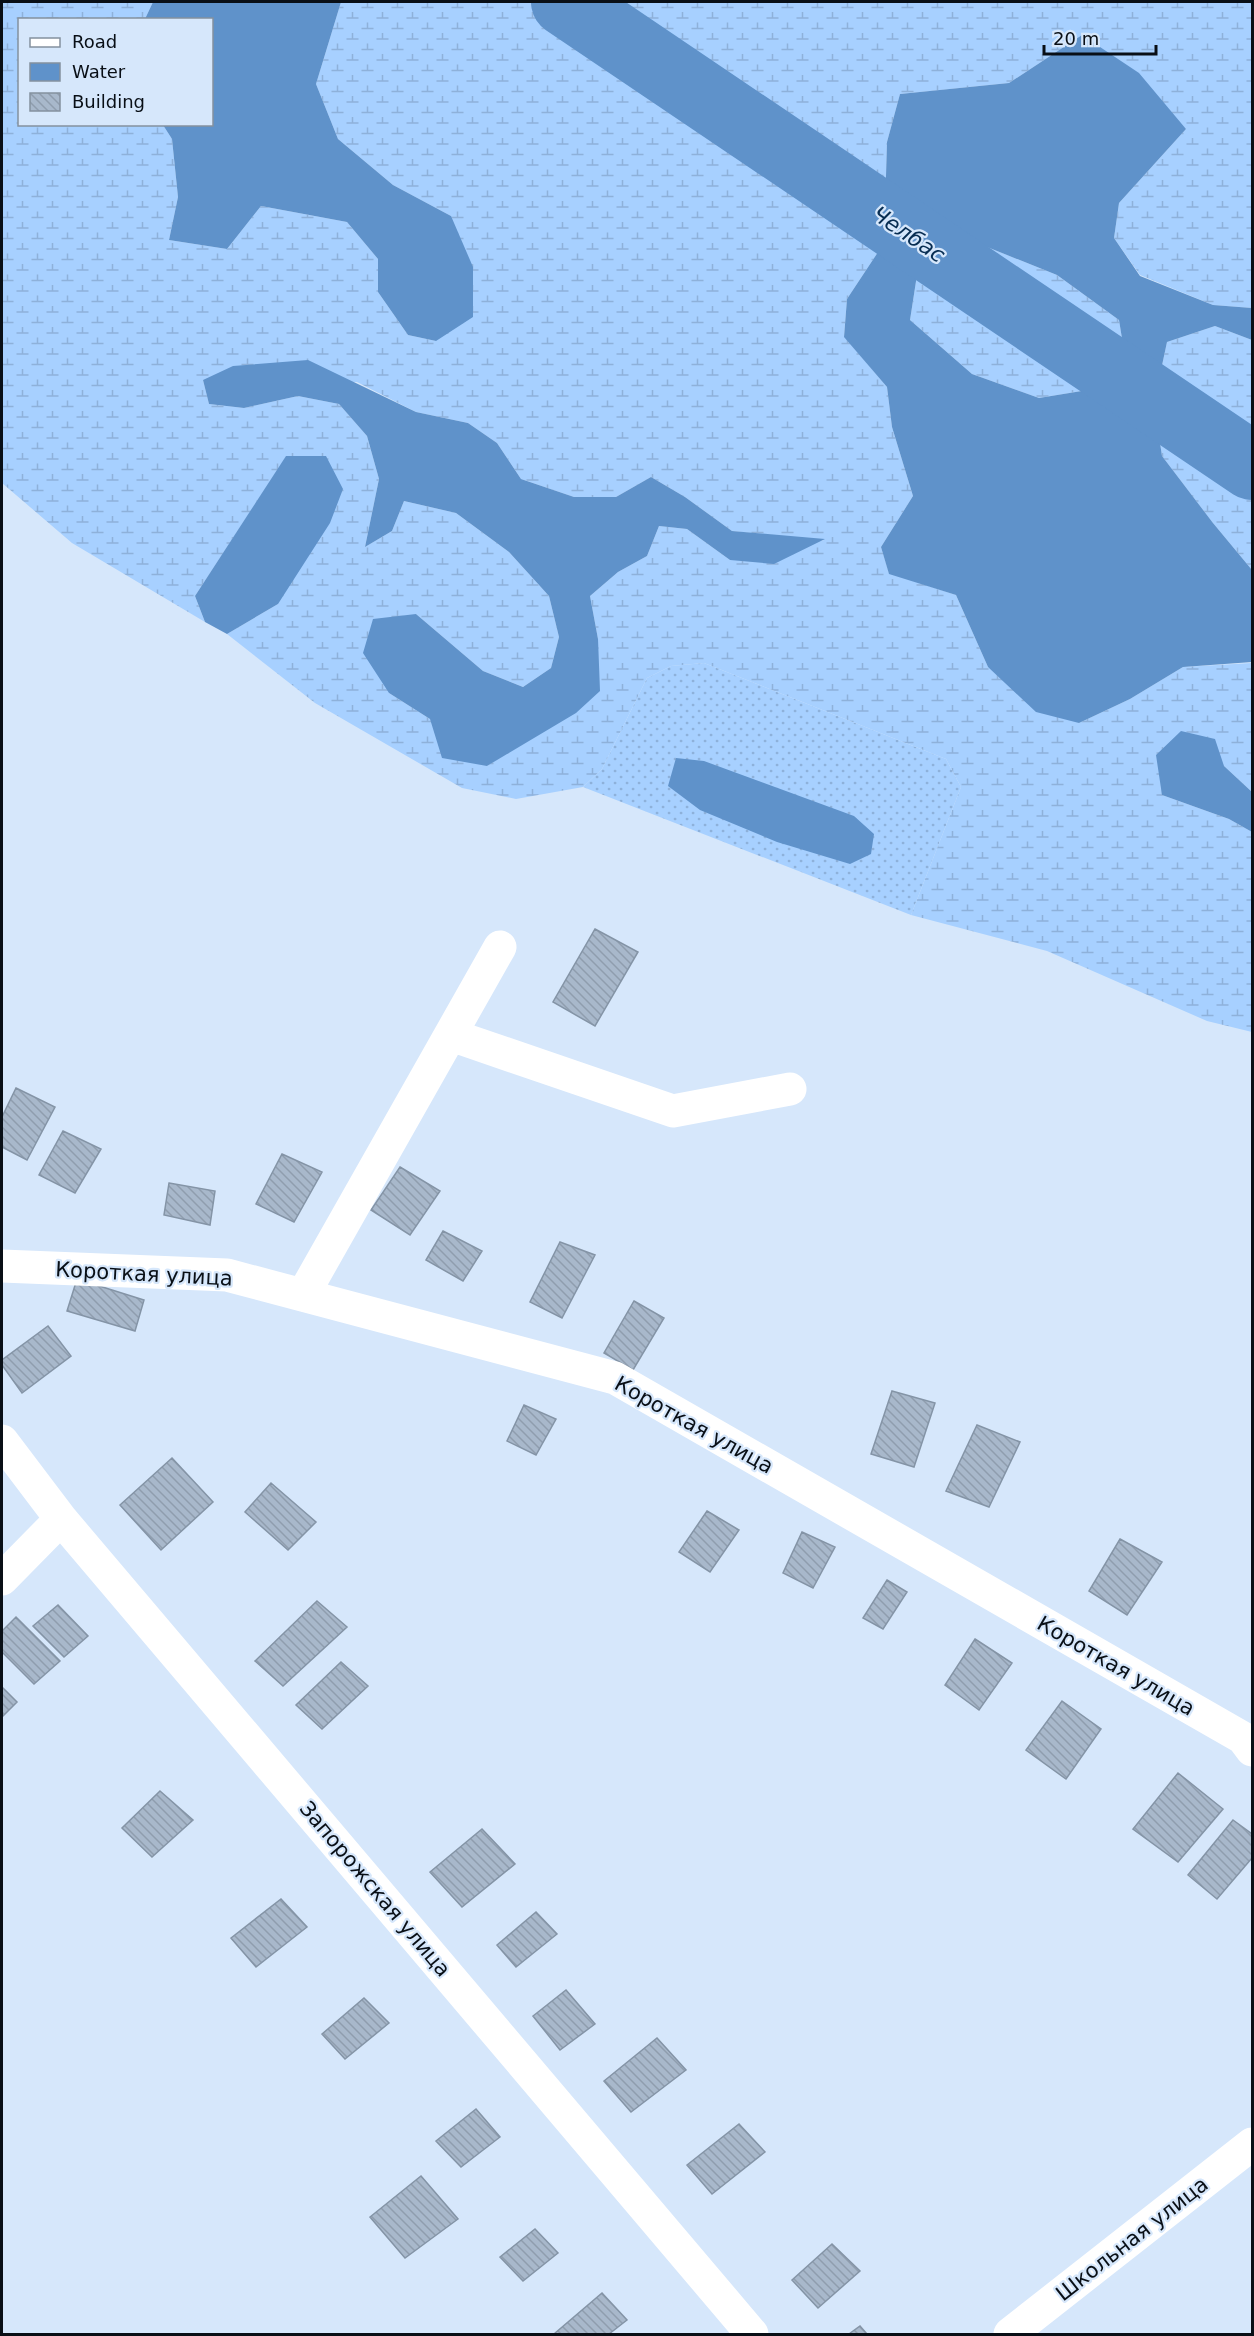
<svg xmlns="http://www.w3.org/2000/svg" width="1254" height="2336" viewBox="0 0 1254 2336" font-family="'DejaVu Sans',sans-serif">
  <defs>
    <pattern id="grass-dots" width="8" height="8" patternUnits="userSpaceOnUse" patternTransform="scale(1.5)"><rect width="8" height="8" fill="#a7d0ff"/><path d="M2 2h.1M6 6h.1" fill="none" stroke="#8eb1da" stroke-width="1.8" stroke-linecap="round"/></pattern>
    <pattern id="wetland-marsh" width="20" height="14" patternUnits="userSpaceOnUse" patternTransform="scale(1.5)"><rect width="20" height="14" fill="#a7d0ff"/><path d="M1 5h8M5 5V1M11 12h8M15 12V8" fill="none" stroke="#8eb1da"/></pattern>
    <pattern id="building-back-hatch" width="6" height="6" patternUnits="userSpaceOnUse" patternTransform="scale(1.5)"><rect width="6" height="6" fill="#a8b8cb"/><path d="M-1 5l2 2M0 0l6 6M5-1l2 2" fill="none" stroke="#8f9dae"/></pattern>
  </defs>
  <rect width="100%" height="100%" fill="#d6e7fb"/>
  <path fill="url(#grass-dots)" d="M704 663 946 759 961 787 911 915 583 787 602 769 647 678 671 666Z"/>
  <path fill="url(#wetland-marsh)" fill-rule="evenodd" d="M2 2H153L145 19 20 20V124L163 125 172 139 178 197 169 240 227 249 261 206 347 222 378 259V292L408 335 436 341 451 216 393 185 338 139 316 84 341 2H1252V308L1213 305 1140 275 1114 238 1119 203 1186 129 1082 35 1009 83 900 94 887 142 884 243 847 299 844 336 887 387 892 427 913 496 881 547 889 573 956 595 988 667 1079 723 1130 699 1183 667 1252 663V792L1224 766 1162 795 1229 819 1252 832V1032L1207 1021 1047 951 911 915 961 787 946 759 704 663 671 666 647 678 602 769 583 787 516 799 462 788 315 703 227 634 278 604 286 457 195 596 205 622 72 543 2 483ZM203 380 357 382 416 412 468 423 497 443 521 479 574 497H616L651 477 685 497 732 531 824 540 730 560 687 529 659 526 647 556 618 572 590 596 598 639 525 741 487 766 430 719 389 693 416 614 483 671 523 687 551 668 559 637 549 596 509 552 456 513 404 501 392 531 365 547 379 479 367 436 339 404 298 396 244 408 209 404Z
    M972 241 1057 275 1119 320 1127 368 1106 387 1039 398 972 374 910 320 919 262Z
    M1215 326 1252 340V570L1213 523 1162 456 1154 403 1167 342Z"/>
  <path fill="#5f92ca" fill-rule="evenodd" d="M153 2H341L316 84 338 139 393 185 451 216 473 267V317L436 341 408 335 378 292V259L347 222 261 206 227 249 169 240 178 197 172 139 163 125 212 124V20L145 19Z
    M1082 35 1139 73 1186 129 1119 203 1114 238 1140 276 1213 305 1252 308V340L1215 326 1167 342 1154 403 1162 456 1213 523 1252 570V662L1183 667 1130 699 1079 723 1036 712 988 667 956 595 889 574 881 547 913 496 892 427 887 387 844 337 847 299 884 243 887 142 900 94 1009 83ZM972 241 1057 275 1119 320 1127 369 1106 387 1039 398 972 374 910 320 919 262Z
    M308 360 416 412 468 423 497 443 521 479 574 497H616L651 477 685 497 732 531 825 539 774 564 730 560 687 529 659 526 647 556 618 572 590 596 598 639 600 691 576 713 487 766 442 758 430 719 389 693 363 653 373 619 416 614 483 671 523 687 551 668 559 637 549 596 509 552 456 513 404 501 392 531 365 547 379 479 367 436 339 404 298 396 244 408 209 404 203 380 233 366Z
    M286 456H326L343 489 330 523 278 604 227 634 205 622 195 596Z
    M1181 731 1215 739 1224 766 1252 792V832L1229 819 1162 795 1156 755Z
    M676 758 704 761 854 816 874 834 871 854 850 864 777 842 700 810 668 786Z"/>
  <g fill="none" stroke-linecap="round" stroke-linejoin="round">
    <path stroke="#5f92ca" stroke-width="68" d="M565 2 1252 466"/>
  </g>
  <path fill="url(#building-back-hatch)" stroke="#8494a6" stroke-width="1.5" d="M595 929 638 952 595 1026 553 1002Z
    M16 1088 55 1107 27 1160 2 1147V1117Z
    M63 1131 101 1149 75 1193 39 1175Z
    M282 1154 322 1172 294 1222 256 1204Z
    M400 1167 440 1191 410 1235 371 1210Z
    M169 1183 215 1191 210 1225 164 1215Z
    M443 1231 482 1251 463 1281 426 1260Z
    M560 1242 595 1255 562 1318 530 1302Z
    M77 1279 144 1300 135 1331 67 1311Z
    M634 1301 664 1318 633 1370 604 1353Z
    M48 1326 71 1356 22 1393 2 1365V1360Z
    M892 1391 935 1403 914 1467 871 1454Z
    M524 1405 556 1419 536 1455 507 1441Z
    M977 1425 1020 1442 989 1507 946 1491Z
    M172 1458 213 1502 161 1550 120 1505Z
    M271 1483 316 1522 288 1550 245 1512Z
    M707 1511 739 1530 710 1572 679 1552Z
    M802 1532 835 1547 813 1588 783 1573Z
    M1120 1539 1162 1562 1127 1615 1089 1591Z
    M887 1580 907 1592 883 1629 863 1618Z
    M317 1601 347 1627 283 1686 255 1661Z
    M58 1605 88 1636 64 1657 33 1626Z
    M16 1617 60 1661 34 1684 2 1652V1631Z
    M975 1639 1012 1663 979 1710 945 1685Z
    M341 1662 368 1686 322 1729 296 1705Z
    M2 1687 17 1702 2 1717Z
    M1062 1701 1101 1729 1066 1779 1026 1750Z
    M1178 1773 1223 1809 1178 1862 1133 1829Z
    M160 1791 193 1820 152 1857 122 1828Z
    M1233 1820 1252 1834V1858L1217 1899 1188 1875Z
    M482 1829 515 1864 462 1907 430 1872Z
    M281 1899 307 1927 256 1967 231 1938Z
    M536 1912 557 1934 516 1967 497 1945Z
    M566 1990 595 2024 560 2050 533 2016Z
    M364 1998 389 2023 345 2059 322 2034Z
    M657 2038 686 2070 631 2112 604 2081Z
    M476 2109 500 2137 461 2167 436 2141Z
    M739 2124 765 2152 712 2194 687 2165Z
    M421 2176 458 2219 405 2258 370 2217Z
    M535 2229 558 2253 523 2281 500 2257Z
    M832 2244 860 2271 818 2308 792 2280Z
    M602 2293 627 2320 609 2334H554Z
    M860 2326 867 2334H849Z"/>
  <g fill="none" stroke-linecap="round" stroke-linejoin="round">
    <path stroke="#fff" stroke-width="33" d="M451 1035 673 1111 790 1089
      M2 1266 227 1275 615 1378 1243 1738 1252 1750
      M303 1295 500 947
      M2 1441 61 1519 752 2334
      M2 1579 61 1519
      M1010 2334 1252 2144"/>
  </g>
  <g text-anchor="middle" stroke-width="4.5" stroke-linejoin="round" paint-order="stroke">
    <g font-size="21" fill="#090f16" stroke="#d6e7fb">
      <text transform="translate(144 1274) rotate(3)" y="7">Короткая улица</text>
      <text transform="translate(694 1425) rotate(29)" y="7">Короткая улица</text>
      <text transform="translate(1116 1666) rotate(30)" y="7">Короткая улица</text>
      <text transform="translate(375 1889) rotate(50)" y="7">Запорожская улица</text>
      <text transform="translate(1132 2239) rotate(-38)" y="7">Школьная улица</text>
    </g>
    <g font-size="22" font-style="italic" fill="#072d52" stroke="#d6e7fb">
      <text transform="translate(909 234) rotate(34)" y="8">Челбас</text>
    </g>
  </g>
  <rect width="1254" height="2336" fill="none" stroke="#090f16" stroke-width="6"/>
  <rect x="18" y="18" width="195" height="108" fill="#d6e7fb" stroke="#84919f" stroke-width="1.5"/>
  <rect x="30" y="38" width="30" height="9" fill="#ffffff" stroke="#84919f" stroke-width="1.5"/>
  <text x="72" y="48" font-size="18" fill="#090f16">Road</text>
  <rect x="30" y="63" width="30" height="18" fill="#5f92ca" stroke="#84919f" stroke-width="1.5"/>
  <text x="72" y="78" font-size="18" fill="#090f16">Water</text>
  <rect x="30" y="93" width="30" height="18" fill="url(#building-back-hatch)" stroke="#84919f" stroke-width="1.5"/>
  <text x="72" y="108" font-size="18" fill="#090f16">Building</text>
  <path d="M1044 45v9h112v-9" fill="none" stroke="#090f16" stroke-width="3"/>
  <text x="1053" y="45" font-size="18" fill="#090f16" stroke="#d6e7fb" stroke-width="4.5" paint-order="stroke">20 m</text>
</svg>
